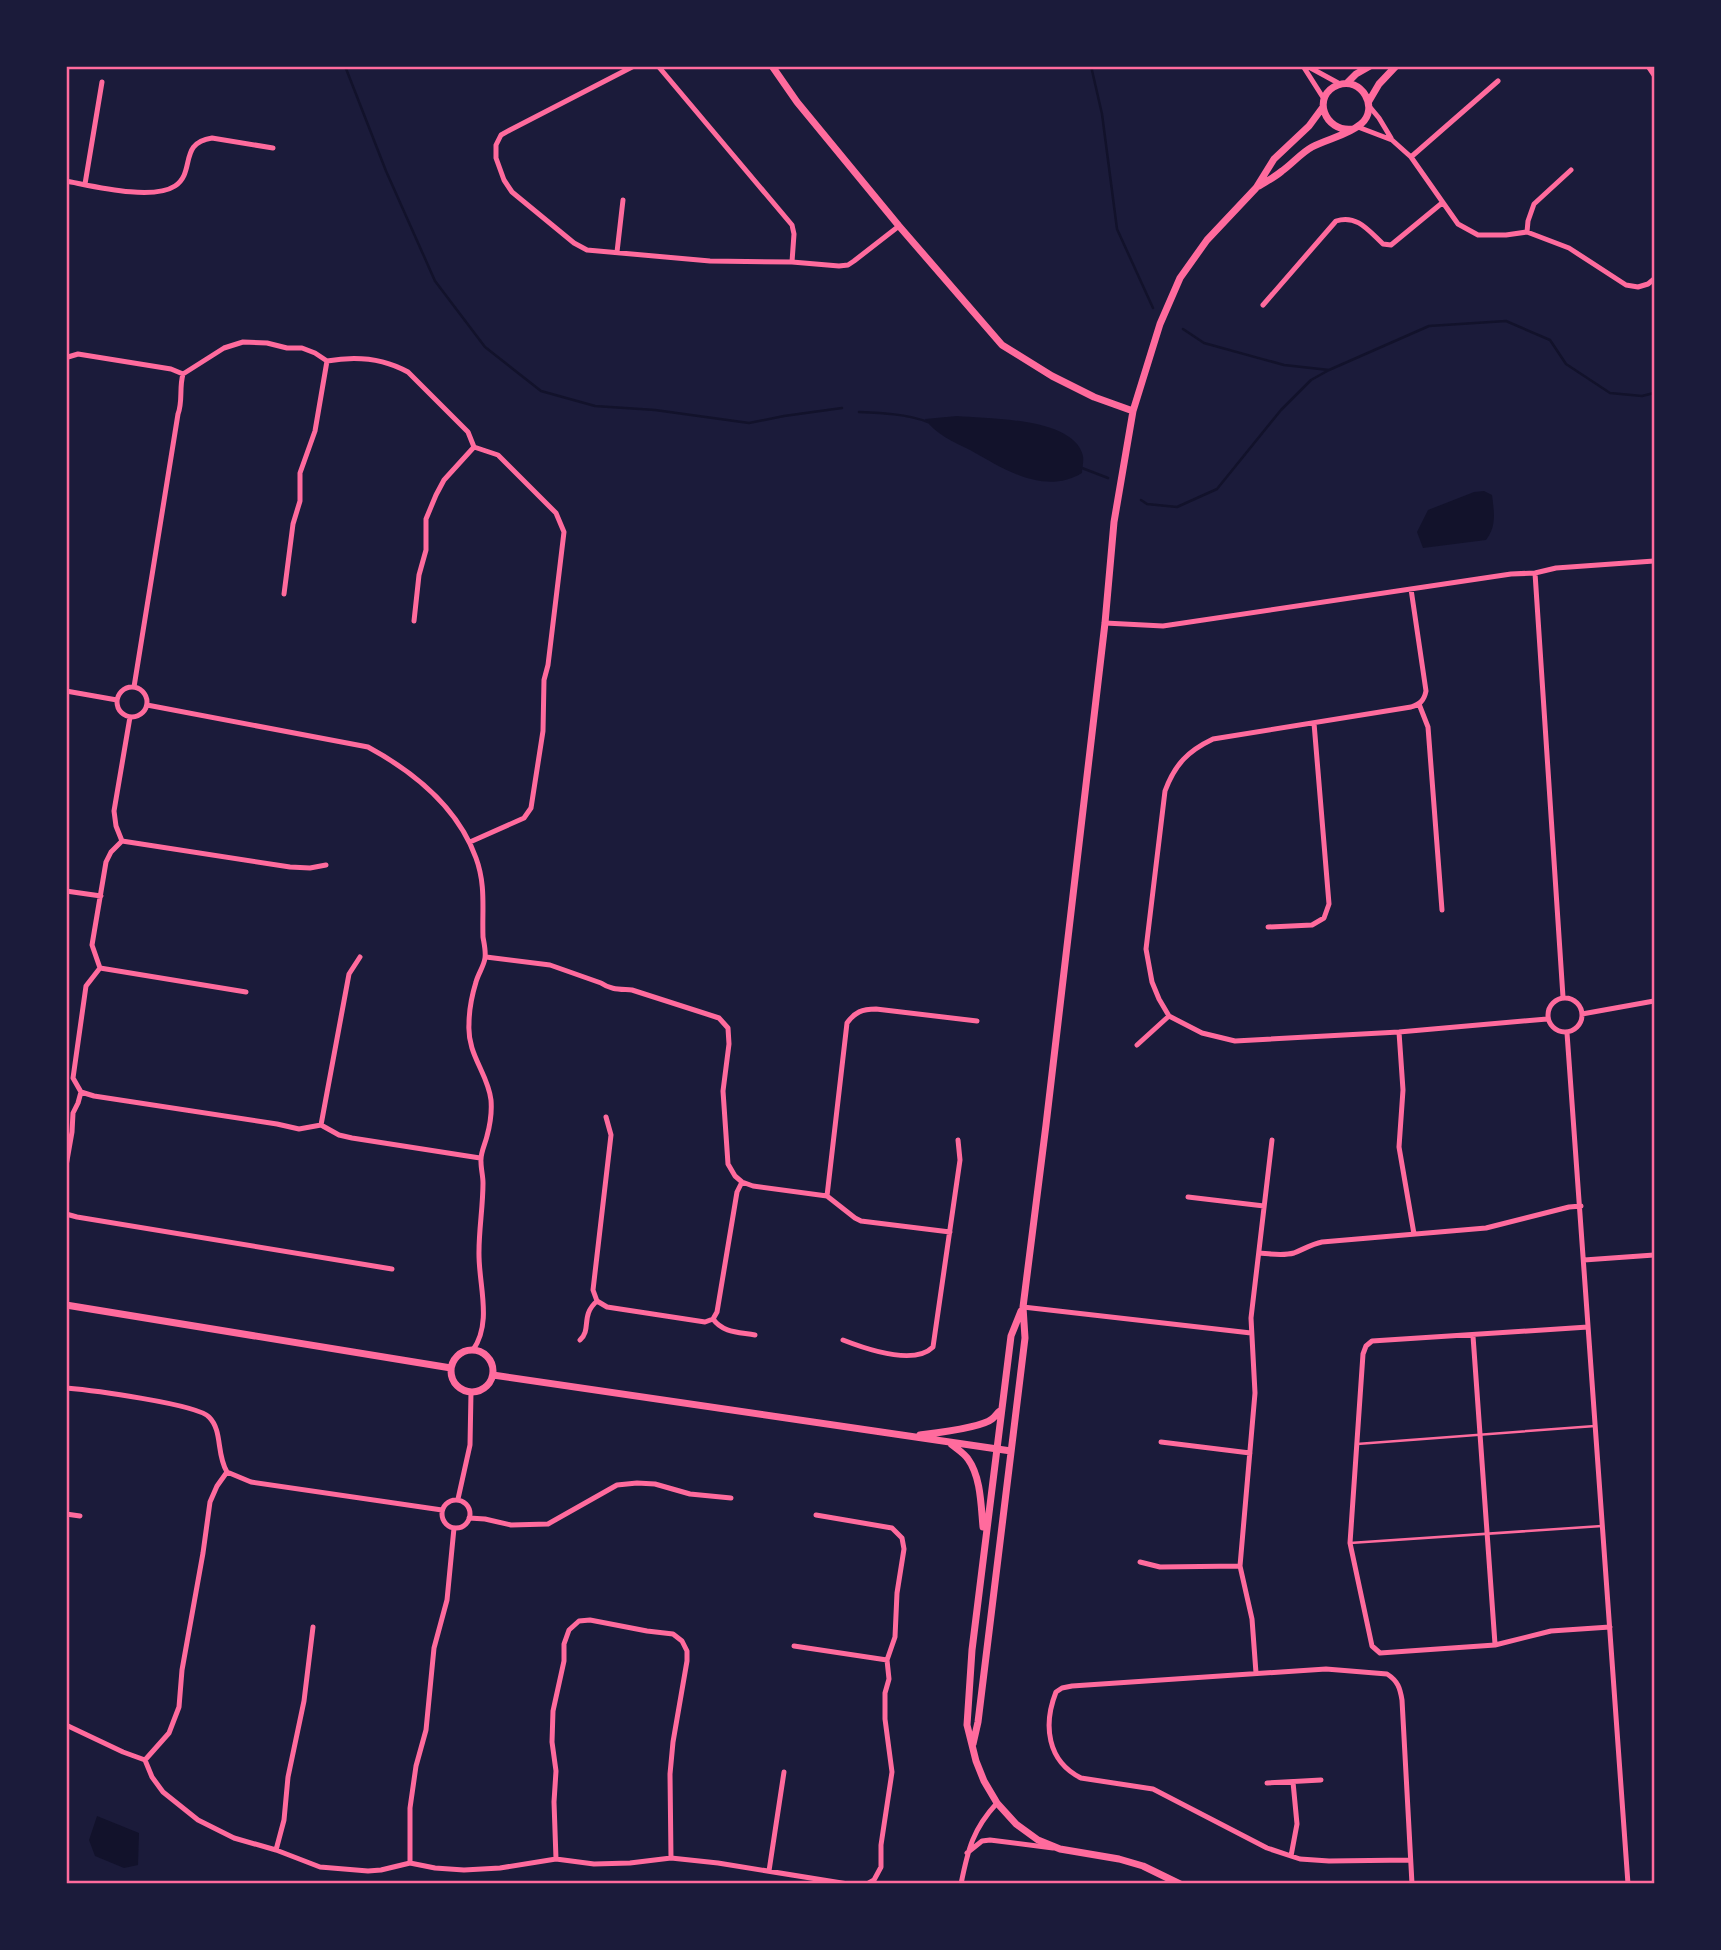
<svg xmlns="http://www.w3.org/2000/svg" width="1721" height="1950" viewBox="0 0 1721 1950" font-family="'Fira Sans',sans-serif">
  <rect width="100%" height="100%" fill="#1b1b3a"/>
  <path fill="#12122b" d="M957 416C988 419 1074 417 1083 456 1084 461 1082 468 1082 473 1044 496 1004 469 970 450 954 442 935 434 925 419Z
    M1484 491 1492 495C1494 511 1497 526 1486 540L1423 548 1417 532 1428 510 1474 492Z
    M97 1816 139 1833 138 1865 124 1868 95 1856 89 1840Z"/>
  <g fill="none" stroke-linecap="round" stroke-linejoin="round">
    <path stroke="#12122b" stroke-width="2.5" d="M345 66 386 171 435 281 485 347 541 391 595 406 655 410 749 423 784 416 842 408
      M1091 66 1102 114 1117 229 1153 308
      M1183 329 1204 343 1284 365 1329 370
      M859 412C883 413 906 414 928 422
      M1082 468 1108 478
      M1141 500 1147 504 1177 507 1217 489 1281 410 1311 380 1329 370 1429 326 1506 321 1550 340 1566 364 1610 393 1642 396 1654 393"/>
    <path stroke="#ff6b9d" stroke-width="2.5" d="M1357 1444 1595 1426
      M1350 1543 1602 1526"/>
    <path stroke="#ff6b9d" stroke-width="5" d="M634 66 510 130 501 135 496 145V158L504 180 512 192 574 243 587 250 710 261 792 262 839 266 848 265 854 261 899 226
      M658 66 792 225 794 234 792 262
      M1303 66 1324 99
      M1307 66 1340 84
      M1648 66 1654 75
      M1369 106 1379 118 1391 138
      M1358 127 1392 140 1411 157 1458 224 1478 235H1506L1527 232 1569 248 1626 285 1638 287 1648 284 1654 279
      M1411 157 1498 81
      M66 181C93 186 152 201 175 186 196 172 178 143 212 138L273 148
      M85 184 102 82
      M1527 232 1528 221 1534 204 1571 170
      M617 252 623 200
      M1263 305 1336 221C1357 214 1369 231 1383 244L1391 245 1442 203
      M66 359 68 357 78 354 171 369 183 374
      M1535 573 1563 997
      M1411 589 1426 691C1424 701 1420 704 1411 707L1213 739C1188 751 1175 764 1165 791L1146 949 1152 982 1159 999 1169 1016 1202 1033 1235 1041 1399 1032 1547 1019
      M284 594 293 524 300 501V473L315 431 327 361
      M414 621 419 575 426 550V519L436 495 444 480 474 447
      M1105 623 1163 626 1511 574 1535 573 1556 568 1654 561
      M117 702a15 15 0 1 1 30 0a15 15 0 1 1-30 0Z
      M134 687 178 414C183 401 179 388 183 374L224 348 243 342 267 343 287 348H302L315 353 327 361C354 356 383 358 408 372L468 432 474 447 498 455 556 513 564 532 548 665 544 680 543 731 531 808 524 818 470 842
      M66 691 117 700
      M1419 704 1428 727 1442 910
      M147 705 368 747C414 772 458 808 476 858 486 885 482 909 483 937 484 943 486 951 485 958 484 966 478 974 476 982 472 995 469 1011 469 1024 467 1055 488 1073 491 1100 492 1112 490 1125 487 1136 485 1145 480 1153 481 1162 481 1169 483 1176 483 1183 483 1206 479 1229 479 1251 478 1284 493 1321 473 1350
      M130 717 114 811 116 826 122 841 111 852 106 862 92 945 100 968 86 986 73 1078 81 1092 94 1096 277 1124 299 1129 321 1125 339 1135 352 1138 480 1158
      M122 841 290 867 310 868 326 865
      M66 891 101 896
      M1268 927 1312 925 1324 918 1329 904 1314 723
      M486 957 550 965 601 983C611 990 620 989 632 990L719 1018 728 1028 729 1044 723 1091 728 1164 735 1176 742 1182 753 1186 827 1196 855 1218 861 1221 950 1232
      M100 968 246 992
      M1548 1015a17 17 0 1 1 34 0a17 17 0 1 1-34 0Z
      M1582 1014 1654 1001
      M1399 1032 1403 1090 1399 1147 1414 1234
      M1567 1033 1628 1884
      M1137 1045 1169 1016
      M606 1117 611 1135 593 1290 597 1301 607 1307 705 1322 713 1319 717 1312 737 1192 742 1182
      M321 1125 349 974 360 957
      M66 1166 72 1132 73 1113 78 1103 81 1092
      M827 1196 847 1023C855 1012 862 1009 876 1009L977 1021
      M1188 1197 1264 1206
      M66 1214 77 1217 392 1269
      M1259 1253C1271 1254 1283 1256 1294 1253 1304 1249 1312 1244 1322 1242L1486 1228 1569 1207 1581 1206
      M1584 1260 1654 1255
      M1023 1307 1251 1333
      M713 1319C723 1333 739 1332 755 1335
      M1588 1327 1372 1341 1366 1346 1363 1354 1350 1543 1372 1646 1380 1653 1495 1645 1551 1631 1610 1627
      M1473 1336 1495 1644
      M580 1340C592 1329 580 1316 597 1301
      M843 1340C866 1349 914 1366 933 1347L960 1160 958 1140
      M66 1388C90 1390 197 1404 209 1417 223 1431 216 1454 227 1472L217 1486 210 1502 203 1553 182 1670 179 1707 169 1733 145 1760
      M1161 1442 1250 1453
      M227 1472 251 1482 442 1510
      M458 1499 470 1445 471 1392
      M442 1514a14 14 0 1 1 28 0a14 14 0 1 1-28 0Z
      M66 1514 80 1516
      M816 1515 892 1528 902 1538 904 1549 897 1593 895 1637 887 1660 889 1679 885 1693V1719L892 1772 881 1845V1867L874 1880 867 1884
      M469 1518 485 1519 511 1525 548 1524 617 1485 637 1483 655 1484 690 1494 731 1498
      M1140 1562 1160 1567 1240 1566
      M794 1646 887 1660
      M1256 1673 1252 1619 1240 1566 1255 1393 1251 1318 1272 1140
      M66 1725 123 1752 145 1760 152 1777 163 1792 198 1820 234 1838 276 1850 320 1867 368 1871 381 1870 410 1863 435 1868 464 1870 500 1868 556 1859 594 1864 630 1863 671 1858 718 1863 848 1884
      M1267 1783 1321 1780
      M276 1850 284 1820 288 1777 304 1701 313 1627
      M967 1853 982 1841 990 1840 1053 1848
      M1291 1856 1297 1824 1293 1782
      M556 1859 554 1802 556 1771 552 1742 553 1711 564 1661V1644L569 1630 579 1621 590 1620 647 1631 673 1634 682 1641 687 1651V1661L673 1742 670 1774 671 1858
      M1410 1860 1329 1861 1300 1859 1267 1848 1153 1789 1081 1778C1047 1761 1043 1725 1056 1692L1062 1688 1072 1686 1326 1669 1387 1674C1398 1681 1400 1688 1402 1700L1412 1884
      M410 1863V1808L416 1766 426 1730 434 1648 447 1600 454 1528
      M769 1871 784 1772
      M961 1884C968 1849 973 1829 997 1803"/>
    <path stroke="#ff6b9d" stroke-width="7" d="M772 66 797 102 899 226 1002 345 1052 376 1094 397 1133 411
      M1347 83 1356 74 1370 66
      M1369 101 1379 84 1396 66
      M1259 186C1267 181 1275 177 1282 171 1292 164 1301 153 1312 147 1327 139 1348 135 1361 124 1380 108 1361 76 1338 85 1311 95 1324 133 1353 129
      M66 1305 451 1368
      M1021 1311 1011 1336 972 1650 967 1725 976 1761 984 1781 997 1803 1016 1824 1038 1840 1060 1849 1119 1859 1143 1866 1180 1884
      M451 1371a21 21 0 1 1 42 0a21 21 0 1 1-42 0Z
      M493 1375 1011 1451
      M920 1435C936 1433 981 1428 992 1419 995 1417 997 1413 1000 1411
      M951 1444C957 1449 964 1453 968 1459 981 1477 981 1506 983 1527
      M973 1744 978 1722 1025 1338 1023 1307 1046 1125 1105 623 1114 522 1133 411 1160 324 1180 278 1207 240 1256 188 1274 159 1309 126 1323 107"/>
  </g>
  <rect width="1721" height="1950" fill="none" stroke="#1b1b3a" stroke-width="136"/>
  <rect x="68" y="68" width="1585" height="1814" fill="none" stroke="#ff6b9d" stroke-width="2.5"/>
</svg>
